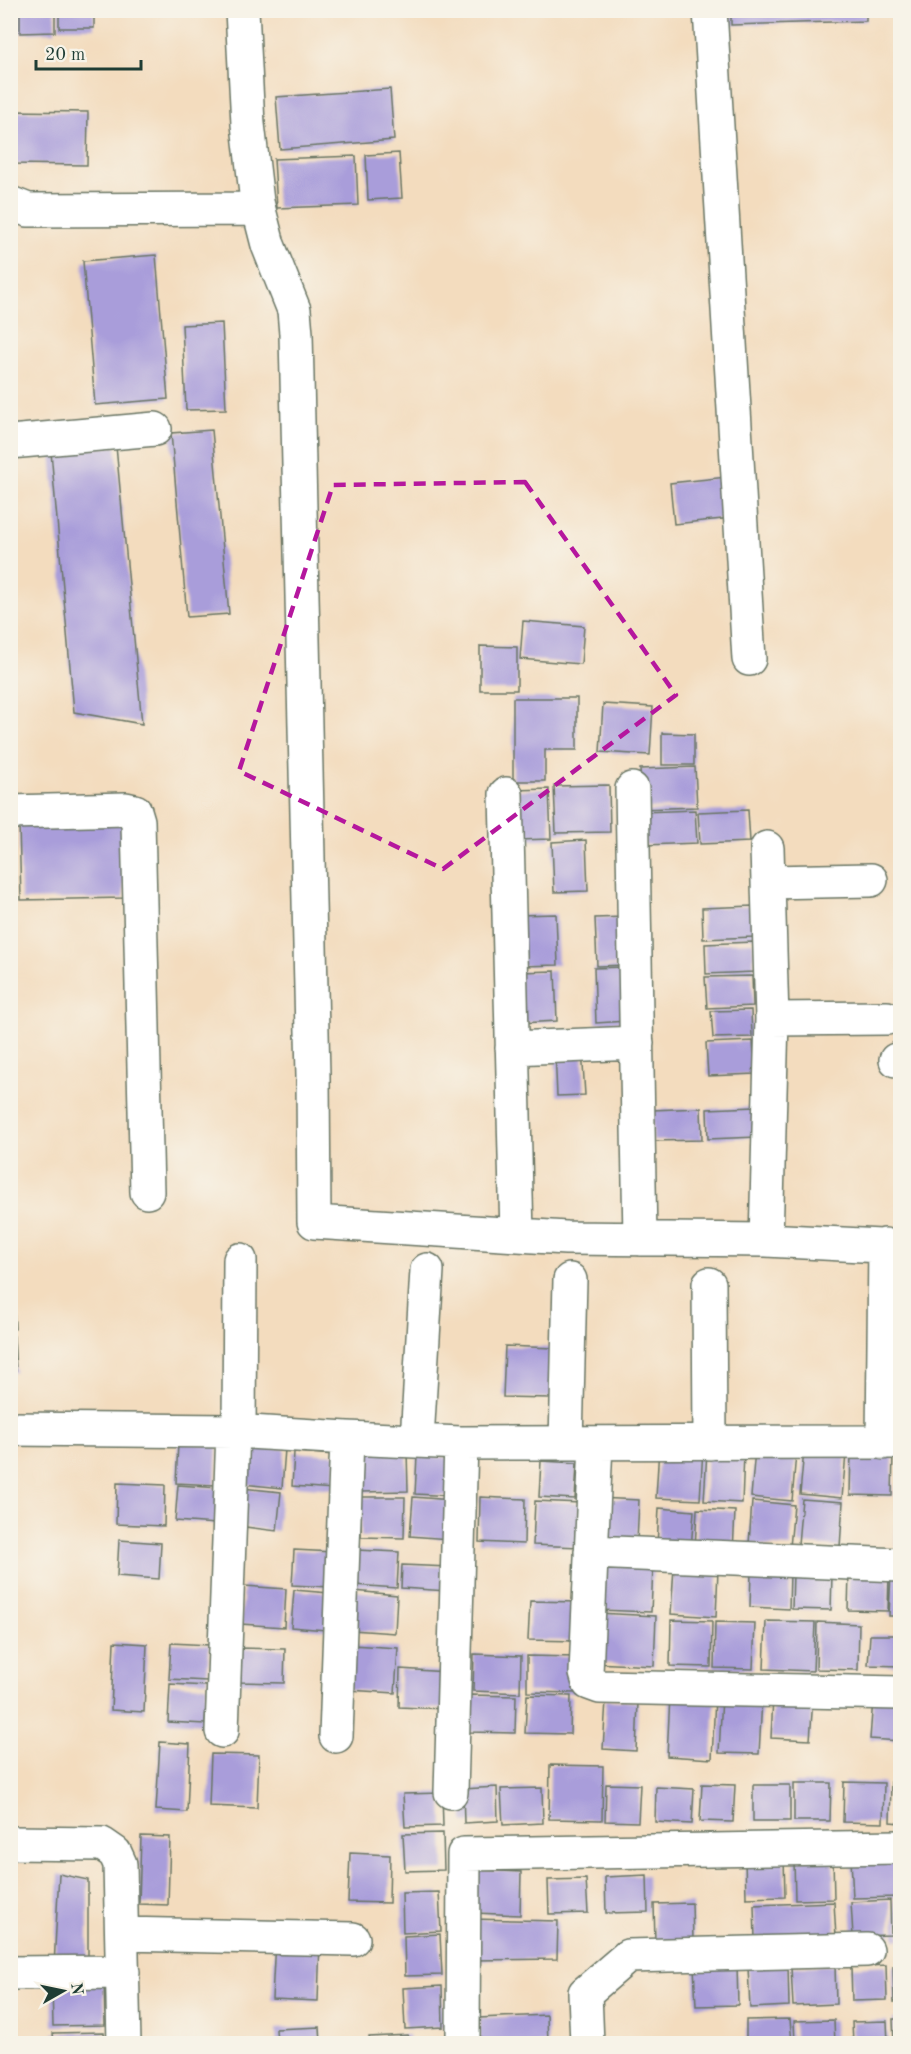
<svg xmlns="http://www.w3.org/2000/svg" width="911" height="2054" viewBox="0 0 911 2054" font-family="'Old Standard TT',serif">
  <rect width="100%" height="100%" fill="#f7f3e8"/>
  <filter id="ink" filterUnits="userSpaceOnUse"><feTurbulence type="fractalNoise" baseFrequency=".0167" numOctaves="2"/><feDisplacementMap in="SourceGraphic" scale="12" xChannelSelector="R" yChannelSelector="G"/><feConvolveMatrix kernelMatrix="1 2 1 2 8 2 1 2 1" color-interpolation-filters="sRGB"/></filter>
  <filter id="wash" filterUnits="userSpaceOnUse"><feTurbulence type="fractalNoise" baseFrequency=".008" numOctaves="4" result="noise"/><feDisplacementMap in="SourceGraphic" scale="24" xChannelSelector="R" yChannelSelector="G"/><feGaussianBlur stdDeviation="1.35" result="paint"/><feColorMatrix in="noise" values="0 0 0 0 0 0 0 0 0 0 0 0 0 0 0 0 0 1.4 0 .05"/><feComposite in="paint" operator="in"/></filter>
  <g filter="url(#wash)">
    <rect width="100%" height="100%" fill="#f3dcbe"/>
    <g id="blocks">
      <path fill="#a99dda" d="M20 10H55V32L20 33Z
        M59 10H94V28H59Z
        M731 10H866V21L731 25Z
        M390 89 394 140 280 149 276 97Z
        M10 111 88 112 87 165 10 164Z
        M399 153 402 198 368 200 366 155Z
        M356 156 358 205 277 208 274 159Z
        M156 255 168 399 95 405 83 261Z
        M222 323 226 409 186 410 182 325Z
        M212 430 229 614 187 617 171 433Z
        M116 446 142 724 74 712 51 452Z
        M727 477 732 518 674 524 670 483Z
        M523 621 584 626 581 664 520 659Z
        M480 646 517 647V690H480Z
        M513 698H577V750H545V781H513Z
        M603 704 653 707 650 755 600 752Z
        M662 733 694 734V765H662Z
        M695 767 697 807 642 809 640 769Z
        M609 785 610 832 556 833 554 786Z
        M549 789 551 839 516 840 514 790Z
        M695 810 697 843 645 845 643 812Z
        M748 810 750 842 700 844 698 812Z
        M123 822 124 898 21 900 19 824Z
        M586 840 588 891 554 892 552 842Z
        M753 906 754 937 703 939 702 908Z
        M556 914 558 965 522 966 519 915Z
        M625 917 627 965 597 966 595 918Z
        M753 942 754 972 706 974 705 944Z
        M626 967 627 1021 596 1023 594 968Z
        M555 971 557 1021 521 1023 519 972Z
        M752 976 753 1006 707 1008 705 977Z
        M751 1010 752 1037 713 1038 711 1011Z
        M753 1041 755 1074 708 1076 706 1043Z
        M582 1049 585 1095 557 1096 555 1050Z
        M755 1107 757 1137 708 1139 707 1109Z
        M701 1108 702 1140 653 1141 652 1110Z
        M10 1286H13L15 1329 10 1330Z
        M10 1336H14L16 1372 10 1373Z
        M505 1346 553 1348 551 1398 503 1397Z
        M178 1443 217 1445 215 1485 176 1483Z
        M245 1446 285 1449 282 1488 242 1484Z
        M659 1447 703 1449 700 1500 656 1498Z
        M755 1449 796 1453 792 1501 751 1497Z
        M407 1450 408 1491 360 1492 359 1451Z
        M804 1450 846 1454 842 1498 800 1494Z
        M707 1451 744 1453 742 1503 704 1501Z
        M851 1451 893 1452 892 1496 850 1495Z
        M294 1452 336 1455 334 1489 292 1486Z
        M417 1456 455 1458 453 1496 415 1494Z
        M541 1461 577 1463 575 1499 539 1497Z
        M117 1483 165 1485 164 1526 116 1524Z
        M178 1485 219 1488 216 1524 175 1521Z
        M242 1488 281 1492 277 1531 238 1526Z
        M361 1497H405L404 1538 361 1537Z
        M413 1497 452 1500 449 1539 410 1536Z
        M480 1497 525 1499 524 1544 479 1542Z
        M598 1498 639 1500 637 1542 595 1539Z
        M802 1499 843 1502 840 1547 798 1544Z
        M897 1499H900V1546H895Z
        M535 1501 581 1503 579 1547 533 1545Z
        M752 1501 794 1505 790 1547 749 1544Z
        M659 1508 694 1511 691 1549 657 1547Z
        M697 1509 735 1511 733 1552 695 1550Z
        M119 1540 161 1543 159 1579 117 1576Z
        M294 1550 333 1552 331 1587 292 1585Z
        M356 1550 399 1552 397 1588 354 1585Z
        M601 1564 653 1567 651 1612 599 1610Z
        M402 1565 449 1567 448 1591 401 1588Z
        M674 1567 718 1570 716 1617 671 1614Z
        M751 1571 790 1573 789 1609 750 1607Z
        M793 1572 832 1574 831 1610 792 1609Z
        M891 1573H900V1616H889Z
        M849 1574H889L888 1611 848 1610Z
        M244 1586 286 1589 284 1627 241 1624Z
        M294 1590 329 1593 326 1630 291 1627Z
        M354 1591 397 1595 395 1633 352 1630Z
        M530 1601 578 1602 577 1641 528 1640Z
        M597 1613 656 1616 654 1666 595 1663Z
        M671 1620 712 1621 711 1667 670 1666Z
        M766 1621 815 1622 813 1671 764 1669Z
        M715 1622 755 1623 753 1669 714 1668Z
        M817 1622 859 1624 858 1670 816 1669Z
        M870 1635H900V1666L868 1665Z
        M114 1642 147 1644 144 1712 111 1710Z
        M171 1643 209 1645 207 1681 169 1679Z
        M352 1645 398 1648 395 1693 349 1690Z
        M236 1648 285 1649 284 1683 235 1682Z
        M474 1654 521 1656 520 1693 473 1691Z
        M527 1656 576 1657V1693L527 1692Z
        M400 1669 447 1672 445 1709 399 1707Z
        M170 1684 207 1686 205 1724 168 1722Z
        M470 1695 516 1696 515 1733 469 1732Z
        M527 1695 571 1696 570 1734 525 1733Z
        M670 1696 715 1698 712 1759 667 1756Z
        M722 1697 762 1699 759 1754 719 1753Z
        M773 1697 813 1699 810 1740 771 1738Z
        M873 1699 900 1701V1741L870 1739Z
        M606 1700 638 1702 636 1751 603 1749Z
        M160 1742 190 1744 187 1812 156 1810Z
        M211 1754 259 1755 257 1808 209 1806Z
        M550 1765 603 1766 602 1820 549 1819Z
        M844 1782 884 1783 883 1823 843 1822Z
        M891 1782H900V1823L890 1822Z
        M794 1783H831L830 1821H794Z
        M606 1784 640 1785 638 1822 605 1821Z
        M702 1784 735 1785 733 1822 700 1821Z
        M753 1785H790V1821H753Z
        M497 1787 498 1821 464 1823 463 1789Z
        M656 1787 694 1789 692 1824 655 1822Z
        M542 1788 543 1823 503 1825 501 1789Z
        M442 1793 443 1826 405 1827 403 1794Z
        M443 1833 444 1870 405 1871 403 1834Z
        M141 1836 170 1837 168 1905 139 1904Z
        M350 1853 390 1855 389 1903 348 1902Z
        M784 1858 785 1897 746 1898 745 1859Z
        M833 1858 834 1899 795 1900 794 1860Z
        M900 1858V1897L853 1898 851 1859Z
        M477 1870 521 1872 520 1915 475 1913Z
        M59 1874 88 1880V1967L54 1965Z
        M647 1875 648 1912 606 1913 605 1877Z
        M586 1879 588 1913 549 1914 548 1880Z
        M439 1892 441 1931 403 1933 402 1893Z
        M894 1899H900V1939H895Z
        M890 1900 891 1935 853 1936 851 1902Z
        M834 1902 836 1937 755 1940 754 1905Z
        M692 1903 693 1940 655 1941 654 1904Z
        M469 1919 558 1921 557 1959 469 1960Z
        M440 1934 442 1975 405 1976 404 1936Z
        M275 1939 320 1941 318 2001 272 1999Z
        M737 1965 738 2005 696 2006 694 1966Z
        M788 1965 789 2006 750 2008 748 1967Z
        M835 1965 836 2004 793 2006 791 1967Z
        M886 1965 887 2000 852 2001 851 1967Z
        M893 1966H900V2001L894 2002Z
        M104 1981 105 2025 53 2026 52 1983Z
        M442 1986 443 2027 405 2029 403 1988Z
        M547 2015 548 2044H480L479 2018Z
        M790 2019 792 2044H746V2020Z
        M893 2019H900V2044H894Z
        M834 2020 835 2044H795L794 2021Z
        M887 2021 888 2044H853L852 2022Z
        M320 2027 321 2044H277L276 2029Z
        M104 2032 105 2044H54L53 2033Z
        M408 2035 409 2044H369V2037Z"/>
    </g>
  </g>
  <g filter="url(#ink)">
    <use href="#blocks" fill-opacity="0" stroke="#697564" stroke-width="1.5"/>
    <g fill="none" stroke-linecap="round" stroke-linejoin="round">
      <g stroke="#697564" stroke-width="36">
        <path id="minor" d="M242 10 248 124 257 202 268 245 294 310 296 334 313 1076 314 1222 566 1238 766 1240 900 1247
          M710 10 749 659
          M10 203 28 210 258 209
          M10 442 155 429
          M632 789 640 1239
          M506 794 517 1235
          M10 812 126 809 135 811 138 821 147 1192
          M768 882 871 880
          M772 1019 887 1018
          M512 1048 637 1043
          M896 1060 900 1059
          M766 1240 772 1019 767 848
          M709 1284 710 1443
          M10 1429 233 1431 347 1438 461 1443 900 1442
          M239 1431 240 1260
          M417 1440 427 1270
          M566 1443 570 1280
          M596 1443 586 1673 589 1683 600 1687 900 1693
          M883 1443 885 1245
          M591 1552 900 1565
          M222 1731 233 1431
          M336 1736 347 1438
          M451 1792 461 1443
          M10 1843 102 1844 115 1853 120 1864 124 2044
          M122 1934 353 1939
          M10 1973 123 1972
          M463 2044 464 1854 900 1847
          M587 2044 585 1993 628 1956 867 1950"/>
      </g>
      <use href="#minor" stroke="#fff" stroke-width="33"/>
    </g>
  </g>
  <path fill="none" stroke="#b5179e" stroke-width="4.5" stroke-dasharray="12 8" stroke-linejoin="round" d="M525 482 676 695 443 869 239 771 333 485Z"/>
  <rect width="911" height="2054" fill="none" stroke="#f7f3e8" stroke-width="36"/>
  <g transform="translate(63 1991) rotate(81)" stroke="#f7f3e8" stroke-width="4.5" paint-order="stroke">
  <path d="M0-4.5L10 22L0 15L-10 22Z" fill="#1f3d34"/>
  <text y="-9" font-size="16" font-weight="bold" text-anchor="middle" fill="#1f3d34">N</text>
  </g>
  <path d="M36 60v9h105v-9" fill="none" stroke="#1f3d34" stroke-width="3"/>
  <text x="45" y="60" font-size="18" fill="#1f3d34" stroke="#f7f3e8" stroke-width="4.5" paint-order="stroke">20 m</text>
</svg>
